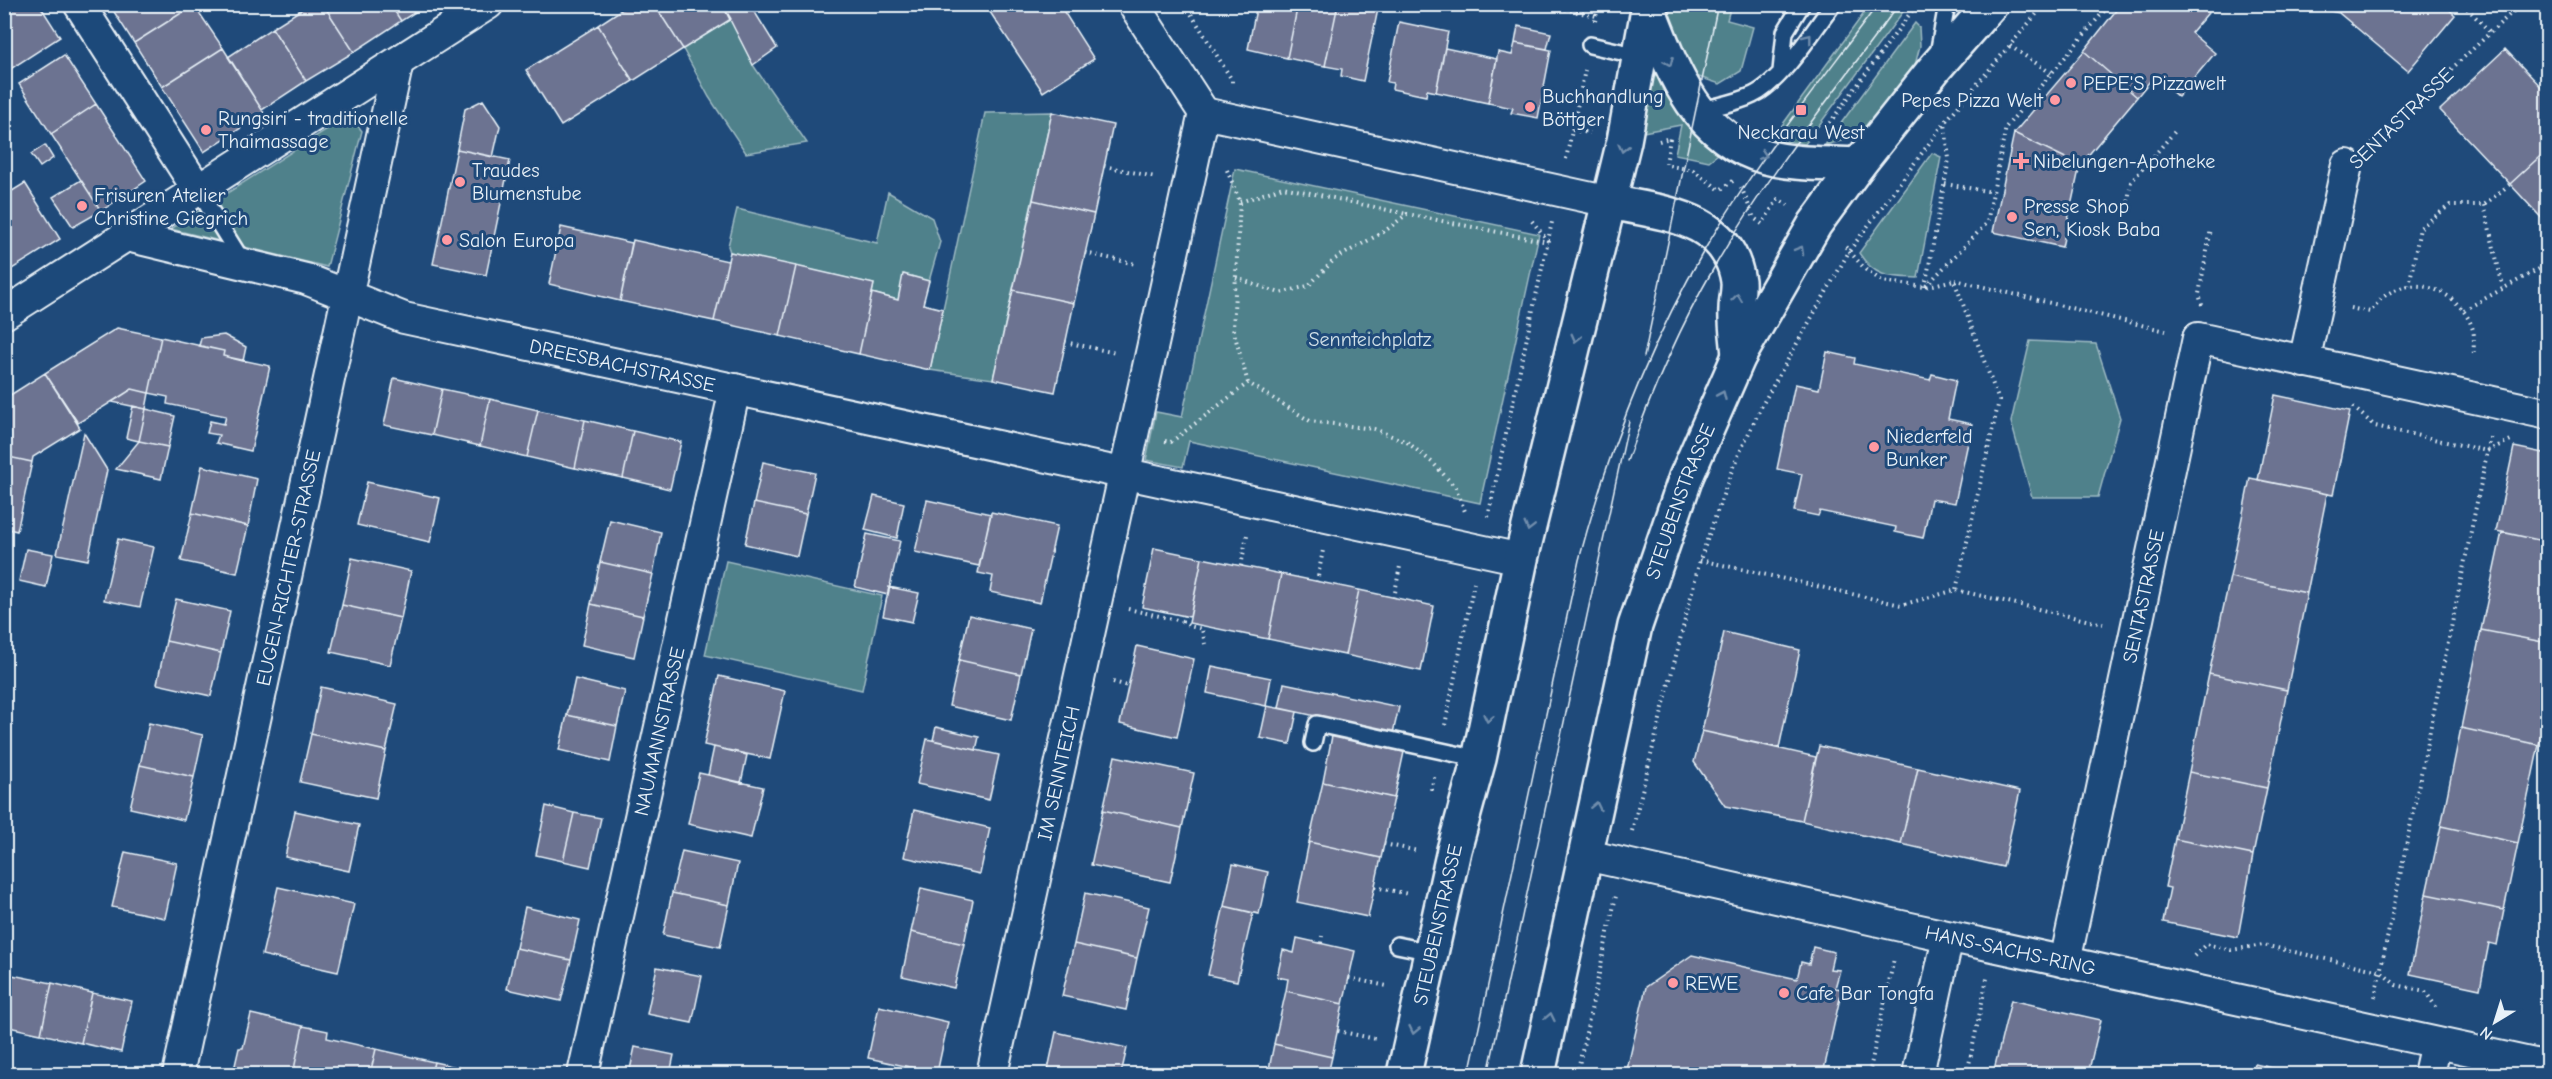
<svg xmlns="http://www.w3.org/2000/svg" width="2552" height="1079" viewBox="0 0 2552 1079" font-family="'Comic Neue',sans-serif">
  <rect width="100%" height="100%" fill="#1f4a7a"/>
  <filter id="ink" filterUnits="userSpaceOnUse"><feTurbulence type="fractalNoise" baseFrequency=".0167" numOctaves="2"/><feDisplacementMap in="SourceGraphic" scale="12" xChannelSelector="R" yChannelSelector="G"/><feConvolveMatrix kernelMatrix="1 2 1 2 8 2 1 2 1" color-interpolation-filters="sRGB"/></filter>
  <g filter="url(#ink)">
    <path fill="#50818b" stroke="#9cb9c2" stroke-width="1.5" d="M1670 5H1731L1727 20 1753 27 1741 71 1720 84 1696 76 1684 59 1667 18Z
      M1870 5H1908L1805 144 1772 139Z
      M731 19 753 65 807 143 746 153 709 97 683 49Z
      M1915 23 1919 27 1920 46 1915 65 1867 126 1853 138 1825 145Z
      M1656 73 1663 91 1682 117 1722 151 1709 161 1675 154 1681 125 1638 133 1652 74Z
      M1052 112 993 379 930 370 985 113Z
      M349 115 362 131 327 267 171 229Z
      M1932 153 1941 157 1918 278C1890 277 1875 278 1859 253Z
      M1235 169 1539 234 1480 503 1189 441 1183 467 1146 460 1156 412 1182 417Z
      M888 192 932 218 940 242 929 281 904 274 898 300 872 293 874 284 730 252 728 246 737 209 877 243Z
      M2030 341 2096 344 2120 418 2098 497H2032L2011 422Z
      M726 561 882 596 862 690 705 655Z"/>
    <path fill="#6c7391" stroke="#e8f1f8" stroke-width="1.5" d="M4 4H39L60 37 6 72Z
      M109 4H194V5L134 43Z
      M310 4H323L354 52 306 81 272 28Z
      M323 4H390L401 21 354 52Z
      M390 4H428L401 21Z
      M630 4H654L683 49 633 81 598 25Z
      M654 4H722L731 19 683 49Z
      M722 4H753L751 6 777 48 753 65Z
      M988 4H1059L1094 59 1043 92 986 6Z
      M1257 4H1298L1287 58 1248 49Z
      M1298 4H1338L1325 66 1287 58Z
      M1338 4H1356L1378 9 1363 81 1341 76 1342 69 1325 66Z
      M2121 4H2210L2213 7 2191 33 2215 53 2178 97 2154 76 2137 97 2084 51Z
      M2297 4H2343L2339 13Z
      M2343 4H2443L2455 15 2408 71 2339 13Z
      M194 5 223 48 162 87 134 43Z
      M1399 22 1448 32 1436 92 1427 90 1426 96 1392 89 1393 83 1387 82Z
      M598 25 633 81 561 126 526 70Z
      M1518 26 1551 33 1547 49 1515 43Z
      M272 28 306 81 262 110 228 57Z
      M1515 43 1551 50 1538 118 1511 113 1513 108 1488 103 1498 52 1512 55Z
      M223 48 264 113 204 152 162 87Z
      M1445 48 1497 59 1488 103 1436 92Z
      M2505 49 2548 94V149L2510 184 2440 110Z
      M2084 51 2137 97 2080 165 2014 133Z
      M64 55 96 104 51 134 19 84Z
      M483 100 500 126 493 157 457 149 465 109Z
      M96 104 146 181 101 211 51 134Z
      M1052 112 1113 125 1094 214 1033 200Z
      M2014 133 2080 165 2062 247 1993 232Z
      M45 145 53 158 40 167 31 154Z
      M457 149 510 160 486 275 433 264Z
      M2548 149V225L2510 184Z
      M81 180 101 211 73 227 53 197Z
      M25 183 60 239 4 274V196Z
      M1033 200 1094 214 1074 303 1013 290Z
      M561 227 632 243 620 301 549 284Z
      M633 240 728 261 714 321 620 301Z
      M730 252 796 266 780 336 714 321Z
      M796 266 874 284 859 354 780 336Z
      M903 274 929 281 923 304 943 309 930 370 859 354 872 293 898 300Z
      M1013 290 1074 303 1055 392 993 379Z
      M117 328 161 337 149 393 132 389 78 423 45 373Z
      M224 335 246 347 243 361 223 356 224 351 199 346 201 338Z
      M161 337 224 351 223 356 270 366 251 451 216 443 219 435 207 433 210 421 224 424 226 416 167 404 168 397 149 393Z
      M1827 352 1855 358 1854 364 1930 380 1932 374 1956 380 1948 419 1972 424 1955 503 1931 499 1923 538 1895 532 1896 527 1820 511 1818 516 1794 511 1802 474 1777 469 1795 384 1819 389Z
      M45 373 80 428 33 457 32 462 4 456V399Z
      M394 378 442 389 432 435 384 425Z
      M132 389 149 393 146 409 112 402Z
      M442 389 490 399 480 446 432 435Z
      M2275 395 2350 411 2333 495 2258 480Z
      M490 399 538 410 527 457 480 446Z
      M133 406 146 409 139 441 126 438Z
      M146 409 175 416 168 447 139 441Z
      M538 410 585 420 575 468 527 457Z
      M585 420 633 431 623 478 575 468Z
      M633 431 681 442 670 489 623 478Z
      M84 433 107 470 88 560 57 554Z
      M139 441 168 447 161 479 116 469Z
      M2514 447 2548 454V542L2496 531Z
      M4 456 32 462 17 531 4 528Z
      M763 462 815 473 806 514 754 503Z
      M202 466 257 479 248 526 192 513Z
      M2250 478 2327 494 2307 593 2230 577Z
      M367 482 440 498 430 542 357 525Z
      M874 496 904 503 897 538 865 530Z
      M927 500 991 514 979 566 915 552Z
      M754 503 806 514 797 556 745 544Z
      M991 512 1057 526 1040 603 990 592 993 576 978 573Z
      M192 513 248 526 237 573 181 561Z
      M610 520 661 532 653 574 600 562Z
      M2502 532 2548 542V643L2481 630Z
      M867 534 900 541 888 595 855 587Z
      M118 539 154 547 140 607 104 600Z
      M1154 548 1202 558 1190 617 1142 607Z
      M26 549 53 554 46 587 19 581Z
      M352 558 411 571 401 618 342 605Z
      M1202 558 1281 574 1268 639 1189 623Z
      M600 562 653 574 643 616 591 604Z
      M1281 574 1359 590 1345 655 1268 639Z
      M2230 577 2307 593 2287 690 2209 674Z
      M889 587 919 593 912 622 883 616Z
      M1359 590 1434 606 1421 671 1345 655Z
      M176 599 230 611 221 653 166 641Z
      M591 604 643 616 634 657 582 645Z
      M342 605 401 618 390 665 331 652Z
      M969 615 1031 629 1021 674 959 660Z
      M2481 630 2548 643V702L2539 745 2461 728Z
      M1724 632 1800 650 1779 748 1702 731Z
      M166 641 221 653 211 696 157 684Z
      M1137 646 1194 659 1177 737 1120 724Z
      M959 660 1021 674 1011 720 949 706Z
      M1212 666 1271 678 1266 706 1207 693Z
      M2209 674 2287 690 2267 788 2189 772Z
      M719 676 785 691 770 759 704 745Z
      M575 679 625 691 617 726 567 715Z
      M1284 683 1399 707 1393 733 1279 708Z
      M321 687 397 704 386 751 311 734Z
      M1267 706 1297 712 1290 744 1260 738Z
      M567 715 617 726 610 762 559 750Z
      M149 723 203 735 194 777 140 765Z
      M936 727 979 737 976 750 933 740Z
      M2461 728 2539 745 2518 843 2441 826Z
      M1702 731 1816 757 1802 821 1725 806 1694 762Z
      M311 734 386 751 376 798 300 782Z
      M1332 736 1404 752 1394 798 1323 782Z
      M927 739 999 755 989 800 917 784Z
      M1819 746 1918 768 1901 844 1802 821Z
      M714 747 747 755 741 783 708 775Z
      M1115 756 1194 773 1182 828 1103 810Z
      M140 765 194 777 184 820 130 808Z
      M1918 768 2020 791 2003 867 1901 844Z
      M2189 772 2267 788 2253 855 2175 839Z
      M699 773 763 787 751 838 688 824Z
      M1323 782 1394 798 1381 858 1309 842Z
      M546 806 574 813 563 861 536 855Z
      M914 810 990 828 980 874 904 857Z
      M1103 810 1182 828 1170 882 1091 865Z
      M295 811 359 825 349 871 285 857Z
      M574 813 601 818 590 867 563 861Z
      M2441 826 2518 843 2504 910 2426 894Z
      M2175 839 2253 855 2238 937 2163 922 2170 888 2165 887Z
      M1309 842 1381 858 1368 917 1297 902Z
      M682 851 738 863 729 905 672 893Z
      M125 852 177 863 165 918 112 907Z
      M1233 864 1268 872 1259 914 1224 906Z
      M278 887 354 904 338 972 262 955Z
      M921 888 973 900 964 944 911 932Z
      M672 893 729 905 720 947 663 935Z
      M1085 893 1149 907 1137 958 1074 944Z
      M2426 894 2504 910 2497 945 2489 943 2480 989 2410 974Z
      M1224 906 1253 913 1237 981 1208 975Z
      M525 907 580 920 571 960 516 948Z
      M911 932 964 944 954 988 902 976Z
      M1297 938 1355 951 1343 1004 1286 991 1288 979 1277 977 1283 950 1294 953Z
      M1074 944 1137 958 1126 1010 1062 996Z
      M1813 947 1834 952 1830 969 1840 970 1835 988 1842 989 1823 1074H1626L1646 987 1692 955 1797 979 1801 962 1809 964Z
      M516 948 571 960 561 1001 507 989Z
      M657 967 702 976 692 1023 647 1014Z
      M12 975 52 983 41 1034 4 1026V1009Z
      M52 983 92 993 81 1043 41 1034Z
      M1286 991 1343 1004 1332 1057 1274 1044Z
      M92 993 132 1001 121 1052 81 1043Z
      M2011 1000 2101 1020 2088 1074H1993Z
      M879 1006 948 1022 937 1073 868 1058Z
      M251 1014 303 1026 293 1074H233L239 1048H243Z
      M303 1026 328 1031 327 1038 376 1049 370 1074H293Z
      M1056 1032 1127 1048 1121 1074H1047Z
      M1274 1044 1332 1057 1328 1074H1268Z
      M635 1047 674 1055 670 1074H629Z
      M376 1049 434 1062 431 1074H370Z
      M434 1062 488 1074H431Z
      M2255 1064 2298 1074H2253Z"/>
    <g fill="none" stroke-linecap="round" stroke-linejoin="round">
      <g stroke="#e8f1f8" stroke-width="20">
        <path id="lane" d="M1590 45 1639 56
          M1938 54 1947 4
          M1781 71 1785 32 1802 4
          M1699 111C1716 106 1737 103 1753 95 1781 82 1814 30 1833 4
          M198 190 244 264
          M1313 743 1317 724 1479 759
          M1397 945 1431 952"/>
      </g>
      <g stroke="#e8f1f8" stroke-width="34">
        <g id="street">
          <path d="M79 4 198 190"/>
          <path d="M1133 4 1204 113"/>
          <path d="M1204 113 1610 202"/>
          <path id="s1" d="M127 236 306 279 404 318 1521 559"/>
          <path d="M4 314 488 4"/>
          <path d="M2304 362 2347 165"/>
          <path id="s2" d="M1586 855 1901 926 2548 1067"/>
          <path id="s3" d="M2065 962 2198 338 2548 414"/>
          <path id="s4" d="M178 1074 398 62"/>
          <path id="s5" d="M583 1074 735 389"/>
          <path id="s6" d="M992 1074 1204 113"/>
          <path d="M1918 1074 1948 937"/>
          <path d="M2429 1074 2436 1043"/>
        </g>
      </g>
      <g stroke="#e8f1f8" stroke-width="38">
        <g id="secondary">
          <path d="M1648 8C1672 69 1695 137 1766 157 1795 165 1828 163 1858 165"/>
          <path d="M1610 202C1662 213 1728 216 1738 281 1739 291 1736 300 1736 309 1735 324 1738 341 1739 356"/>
          <path id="s7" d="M1404 1074 1454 850 1479 759 1521 559 1624 141 1649 4"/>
          <path id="s8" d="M1538 1074 1635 626 1686 477 1739 356 1815 224 1858 165 1935 68 1991 4"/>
        </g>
      </g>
      <path stroke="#e8f1f8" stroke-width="4" stroke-dasharray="1.5 4.5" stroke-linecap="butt" d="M1185 4 1232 80V85
        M1541 4 1596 16
        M2463 4 2491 33
        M2535 4 2548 18
        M1595 21 1599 4
        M2010 46 2051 73
        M1826 128 1917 4
        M1572 130 1590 133
        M1659 141 1670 138 1666 165 1693 170 1720 190 1733 181
        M2372 143 2521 4
        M1566 159 1585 70
        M1104 166 1155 177
        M1227 170 1240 202 1233 329 1248 383
        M1945 184 1993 192
        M1741 187 1754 218 1762 224 1778 199 1788 205
        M1240 202 1283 187 1406 214
        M2484 205 2503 287
        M2126 213 2131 182 2177 129
        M1532 221 1548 241
        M1085 253 1136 264
        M1236 278 1280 293 1308 286 1335 259 1385 231 1407 214 1548 242
        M1955 280 2166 331
        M1926 286 1987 223 2006 127 2110 4
        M2409 286 2420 228 2450 205H2484L2510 184
        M1925 287 1949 159 1945 123
        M2202 305 2199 294 2211 229
        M2350 308 2370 312C2375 306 2380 299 2386 295 2419 272 2463 295 2473 330 2475 337 2473 347 2474 354
        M2464 310 2548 264
        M1065 342 1116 353
        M2353 407 2375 426 2487 451 2511 440
        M1165 441 1171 442 1248 383 1310 421 1374 429 1407 442 1433 463 1456 488 1466 514
        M1488 517 1552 222
        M1700 560 1901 605 1956 590 1999 401 1954 280 1925 287 1882 281 1866 270 1843 244
        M1241 566 1247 535
        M1317 582 1323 550
        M1956 590 2103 624
        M1394 598 1400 566
        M1128 609 1182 621 1183 615
        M1182 621 1189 626 1202 629 1205 644
        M1113 682 1128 686
        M1445 725 1474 583
        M1431 790 1435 774
        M1632 831 1700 560 1733 467 1761 407 1850 250 1945 122 2045 4
        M1384 844 1418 851
        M1375 887 1408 894
        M1321 943 1322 936
        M2194 956 2206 944 2231 950 2263 945 2380 971 2396 985 2425 991 2436 1007
        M1349 978 1387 986
        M2375 997 2491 434
        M1338 1031 1376 1039
        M1577 1074 1616 896
        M1869 1074 1894 959
        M1967 1074 1987 978"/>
      <use href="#lane" stroke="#1f4a7a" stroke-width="15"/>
      <use href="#street" stroke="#1f4a7a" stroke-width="30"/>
      <use href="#secondary" stroke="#1f4a7a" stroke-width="33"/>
      <path stroke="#e8f1f8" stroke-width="1.5" d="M1644 357 1718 4
        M1627 461C1651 393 1679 328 1715 266 1768 174 1836 90 1899 4
        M1469 1074 1579 560C1608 451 1648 347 1705 249 1755 163 1819 84 1878 4
        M1488 1074 1629 421"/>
    </g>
    <defs><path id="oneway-chevron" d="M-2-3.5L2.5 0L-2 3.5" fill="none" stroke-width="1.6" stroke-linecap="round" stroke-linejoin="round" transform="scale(1.5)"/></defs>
    <g stroke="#6f8dac">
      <use href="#oneway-chevron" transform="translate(1808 38) rotate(-52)"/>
      <use href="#oneway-chevron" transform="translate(1669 62) rotate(67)"/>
      <use href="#oneway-chevron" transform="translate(1623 148) rotate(103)"/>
      <use href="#oneway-chevron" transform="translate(1763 155) rotate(18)"/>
      <use href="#oneway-chevron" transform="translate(1800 250) rotate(-60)"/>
      <use href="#oneway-chevron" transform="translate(1737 298) rotate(-83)"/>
      <use href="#oneway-chevron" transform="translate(1576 338) rotate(104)"/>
      <use href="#oneway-chevron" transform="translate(1722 395) rotate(-66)"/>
      <use href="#oneway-chevron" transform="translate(1529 527) rotate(104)"/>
      <use href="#oneway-chevron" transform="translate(1488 718) rotate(102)"/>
      <use href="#oneway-chevron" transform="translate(1596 806) rotate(-78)"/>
      <use href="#oneway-chevron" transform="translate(1550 1017) rotate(-78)"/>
      <use href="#oneway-chevron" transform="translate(1414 1030) rotate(102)"/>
    </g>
  </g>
  <g fill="#ff9aa2" stroke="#1f4a7a" stroke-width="2">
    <circle cx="2071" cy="83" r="6"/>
    <circle cx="2055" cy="100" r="6"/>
    <circle cx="1530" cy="107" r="6"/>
    <rect x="1795" y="104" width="12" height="12" rx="3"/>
    <circle cx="206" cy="130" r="6"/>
    <path d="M2018 152h6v6h6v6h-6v6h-6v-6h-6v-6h6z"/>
    <circle cx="460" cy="182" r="6"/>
    <circle cx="82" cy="206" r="6"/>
    <circle cx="2012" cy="217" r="6"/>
    <circle cx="447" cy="240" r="6"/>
    <circle cx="1874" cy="447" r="6"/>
    <circle cx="1673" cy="983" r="6"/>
    <circle cx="1784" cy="993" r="6"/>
  </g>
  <g text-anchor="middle" stroke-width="6" stroke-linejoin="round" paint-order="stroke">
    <g font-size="20" fill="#e8f1f8" stroke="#1f4a7a" text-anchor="start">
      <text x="2083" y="90">PEPE'S Pizzawelt</text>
      <text x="1542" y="103">Buchhandlung<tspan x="1542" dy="23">Böttger</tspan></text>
      <text x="2043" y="107" text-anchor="end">Pepes Pizza Welt</text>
      <text x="218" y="125">Rungsiri - traditionelle<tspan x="218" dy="23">Thaimassage</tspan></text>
      <text x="1801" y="139" text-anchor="middle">Neckarau West</text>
      <text x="2033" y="168">Nibelungen-Apotheke</text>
      <text x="472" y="177">Traudes<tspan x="472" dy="23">Blumenstube</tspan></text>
      <text x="94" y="202">Frisuren Atelier<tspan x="94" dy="23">Christine Giegrich</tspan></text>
      <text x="2024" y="213">Presse Shop<tspan x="2024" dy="23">Sen, Kiosk Baba</tspan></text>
      <text x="459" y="247">Salon Europa</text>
      <text x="1886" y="443">Niederfeld<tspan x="1886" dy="23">Bunker</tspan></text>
      <text x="1685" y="990">REWE</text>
      <text x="1796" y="1000">Cafe Bar Tongfa</text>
    </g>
    <g font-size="20" fill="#e8f1f8" stroke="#1f4a7a">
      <text transform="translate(2401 118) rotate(-44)" y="7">SENTASTRASSE</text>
      <text dy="7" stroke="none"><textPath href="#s1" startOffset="513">DREESBACHSTRASSE</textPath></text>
      <text dy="7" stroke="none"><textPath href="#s8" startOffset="591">STEUBENSTRASSE</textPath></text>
      <text dy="7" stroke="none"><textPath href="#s4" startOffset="518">EUGEN-RICHTER-STRASSE</textPath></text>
      <text dy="7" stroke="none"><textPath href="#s3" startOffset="374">SENTASTRASSE</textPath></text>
      <text dy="7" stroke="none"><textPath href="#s5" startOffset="351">NAUMANNSTRASSE</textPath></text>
      <text dy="7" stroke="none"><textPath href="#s6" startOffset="308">IM SENNTEICH</textPath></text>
      <text dy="7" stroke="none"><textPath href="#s7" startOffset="153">STEUBENSTRASSE</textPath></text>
      <text dy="7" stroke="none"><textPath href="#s2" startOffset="435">HANS-SACHS-RING</textPath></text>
    </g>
    <g font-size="20" fill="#d1e0e8" stroke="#1f4a7a">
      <text x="1370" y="346">Sennteichplatz</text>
    </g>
  </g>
  <rect width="2552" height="1079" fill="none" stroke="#1f4a7a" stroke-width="24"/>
  <rect x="12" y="12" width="2528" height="1055" fill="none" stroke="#e8f1f8" stroke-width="2" filter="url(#ink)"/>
  <g transform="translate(2495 1022) rotate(218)" stroke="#1f4a7a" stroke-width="4.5" paint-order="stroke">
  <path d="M0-4.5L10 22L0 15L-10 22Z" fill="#e8f1f8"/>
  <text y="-9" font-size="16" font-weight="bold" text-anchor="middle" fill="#e8f1f8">N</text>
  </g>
</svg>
